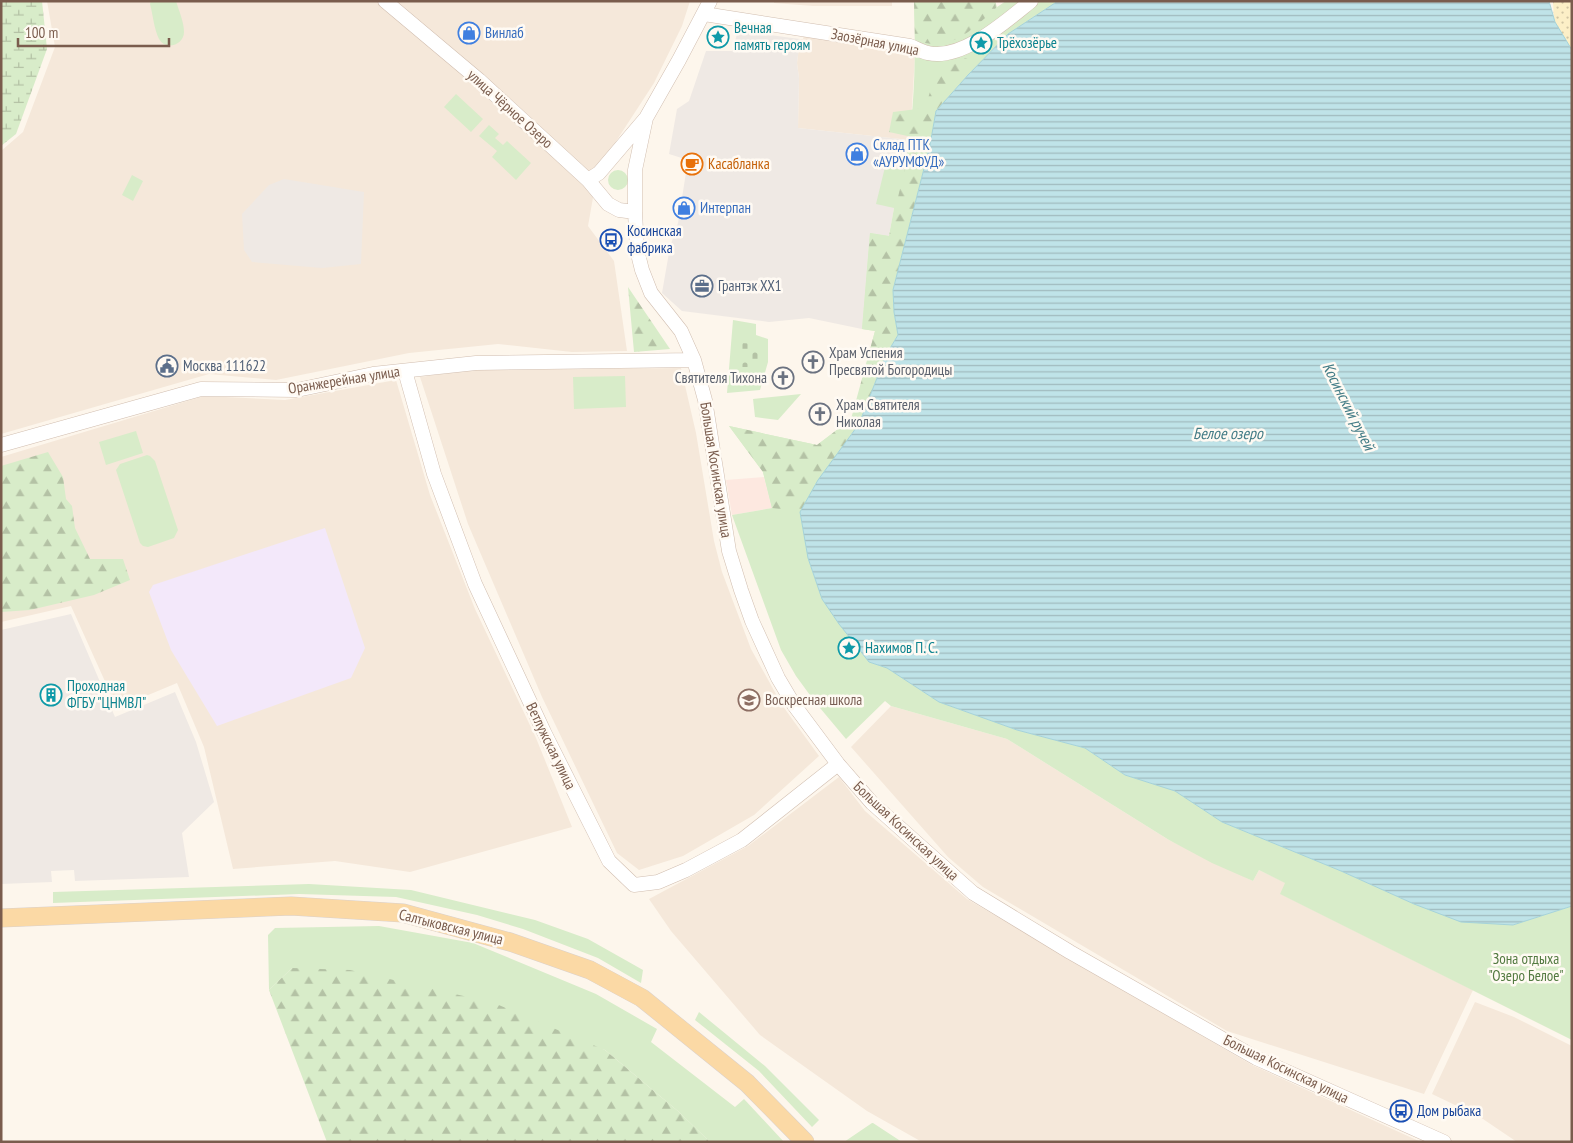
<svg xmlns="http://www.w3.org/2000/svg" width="1573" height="1143" viewBox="0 0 1573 1143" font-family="'PT Sans Narrow',sans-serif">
  <defs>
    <pattern id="forest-firs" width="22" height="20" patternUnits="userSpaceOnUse" patternTransform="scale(1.25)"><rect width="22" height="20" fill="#d8ecc9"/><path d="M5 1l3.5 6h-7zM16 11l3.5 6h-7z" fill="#b4c2a5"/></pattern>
    <pattern id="wetland-marsh" width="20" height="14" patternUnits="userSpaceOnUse" patternTransform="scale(1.25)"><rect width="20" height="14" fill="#d8ecc9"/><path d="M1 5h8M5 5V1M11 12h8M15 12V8" fill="none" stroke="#b4c2a5"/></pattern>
    <pattern id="sand-dots" width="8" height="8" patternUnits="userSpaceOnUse" patternTransform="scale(1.25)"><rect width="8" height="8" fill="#fcefc7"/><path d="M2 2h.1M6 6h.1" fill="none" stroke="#d1c5a4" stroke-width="1.8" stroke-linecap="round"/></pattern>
    <pattern id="cemetery-stones" width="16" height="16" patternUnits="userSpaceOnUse" patternTransform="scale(1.25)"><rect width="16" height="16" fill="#d8ecc9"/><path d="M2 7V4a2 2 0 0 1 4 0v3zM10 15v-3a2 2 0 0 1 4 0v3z" fill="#b4c2a5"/></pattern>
    <pattern id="water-rules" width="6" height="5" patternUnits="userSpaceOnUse" patternTransform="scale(1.25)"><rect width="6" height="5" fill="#bfe3e8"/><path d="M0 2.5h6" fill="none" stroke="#a0bbbe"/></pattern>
  </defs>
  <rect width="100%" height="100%" fill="#fdf6ec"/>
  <path fill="#f5e8da" d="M47 1H690L682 26 654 83 598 169 588 226 614 261 627 351 572 352 498 344 409 353 276 380 209 374 1 434V151L23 132 55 47Z
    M774 1H892V6H813L774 3Z
    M804 33 915 55 910 140 798 128 799 78 797 63 800 39H803Z
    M681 368 696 433 714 541 722 572 751 649 782 705 819 756 754 815 683 856 639 870 617 853 542 697 468 524 420 377 470 370Z
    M396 380 430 495 475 609 536 738 572 827 410 872 335 861 233 869 204 747 177 683 117 708 71 606 1 622V457L204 396 285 400Z
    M891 706 1007 739 1169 840 1253 881 1259 870 1286 883 1281 894 1473 990 1424 1094 1227 1031 983 887 948 857 851 747Z
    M839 777 865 811 967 899 1252 1065 1421 1142H922L867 1111 760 1035 671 931 649 899 748 846Z
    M1475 1002 1514 1017 1572 1046V1142H1517L1480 1117 1432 1094Z"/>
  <path fill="#fde8e0" d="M764 477 772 508 732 515 726 480Z"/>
  <path fill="#efe9e4" d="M738 31 800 39 797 63 799 78 798 128 910 140 904 170 885 167 894 208 889 236 870 233 862 329 809 318 769 322 682 311 662 293 670 247 678 223 688 160 669 154 677 109 689 101 706 51H732Z
    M284 179 364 192 361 264 322 268 252 262 244 250 242 214 269 185Z
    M71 614 115 717 175 692 196 742 214 802 182 833 189 877 75 881 74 870 51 871 52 882 1 884V630Z"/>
  <path fill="#f3e8fa" d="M325 528 365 648 351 678 217 726 171 650 149 592 153 585Z"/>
  <path fill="#d8ecc9" d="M151 1H176C179 11 184 22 184 32 184 45 166 51 159 39 154 29 153 15 150 4Z
    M914 1H995L997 7 1006 1H1058L1008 34 968 75 936 111 893 290 808 558 822 599 869 662 887 668 939 702 1017 730 1085 748 1125 775 1175 791 1222 822 1341 871 1414 904 1513 925 1572 906V1040L1280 894 1285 883 1259 870 1253 881 1212 863 1169 840 1007 739 891 706 885 701 846 739 815 702 796 676 781 650 732 515 772 508 763 472 729 426 817 445 852 419 875 331 862 329 870 233 889 236 894 208 876 204 885 167 904 170C915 115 916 57 914 1Z
    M456 94 483 119 471 132 444 107Z
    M489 125 499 134 495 138 503 145 507 141 531 163 516 180 492 157 497 151 479 136Z
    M608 180a10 10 0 1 1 20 0a10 10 0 1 1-20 0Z
    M132 175 143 181 133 201 122 195Z
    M733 320 756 324V335L768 339V362L760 390 727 393Z
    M625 376 626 407 574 409 573 377Z
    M801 394 778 420 755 417 753 399Z
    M136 431 143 453 106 465 99 442Z
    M147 455 150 456 155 461 178 530 174 538 148 547 143 546 140 543 116 470 120 464Z
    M309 884 411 890 535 920 588 939 643 970 641 983 598 958 523 929 477 915 396 897 299 894 53 903V892Z
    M379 926 473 943 596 994 657 1029 651 1042 735 1107 744 1099 784 1142H710L679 1112 605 1050 292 968 269 990 268 935 275 928Z
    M699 1012 765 1066 819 1120 812 1127 759 1071 695 1020Z
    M872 1123H873L902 1142H844Z"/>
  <path fill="url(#forest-firs)" d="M914 1H995L996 8C979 23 960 44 935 44 929 44 922 42 915 41Z
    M953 55 975 61 936 111 930 145 893 290 894 312 898 335 886 355 859 424 818 480 800 512 772 508 763 472 729 426 817 445 851 419 875 331 862 329 870 233 889 236 912 137 889 132 893 112 925 108 934 79Z
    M628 287 670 349 634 352Z
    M48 452 63 477 66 499 72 506 75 528 90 559H123L130 580 94 595 30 610 1 612V466Z
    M292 968 350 970 494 1003 605 1050 679 1112 710 1142H327L269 990Z"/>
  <path fill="url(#wetland-marsh)" d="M1 1H42L47 49 16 134 1 146Z"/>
  <path fill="url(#sand-dots)" d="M1553 1H1572V50L1554 22Z"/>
  <path fill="url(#cemetery-stones)" d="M739 343 762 344 760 367H738Z"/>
  <path fill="url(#water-rules)" stroke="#a5d3da" d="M1058 1H1549L1555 22 1572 50V906L1513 925 1461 922 1414 904 1341 871 1222 822 1175 791 1125 775 1085 748 1017 730 939 702 887 668 869 662 839 624 822 599 808 558 800 512 818 480 859 424 886 355 898 335 894 312 893 290 930 145 936 111 968 75 1008 34Z"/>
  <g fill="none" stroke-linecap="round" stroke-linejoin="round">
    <g stroke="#d1beb0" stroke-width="15">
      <path id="minor" d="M385 1 479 80 588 180 608 204 619 210 635 212
        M710 1 679 60 646 118 635 170V212L637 250 642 270 651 293 681 331 694 360 705 400 729 551 741 590 752 621 778 678 794 705 838 764 872 803 973 893 1070 952 1256 1058 1444 1142
        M704 14 910 46C916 48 922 52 928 53 962 61 1006 21 1031 1
        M588 180 599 173 645 119
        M405 371 434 474 475 584 544 732 609 861 634 885 658 882 686 870 742 840 838 764
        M1 445 201 389 297 390 373 374 476 363 694 360"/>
    </g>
    <g stroke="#dad1cd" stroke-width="19">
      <path id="major" d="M1 918 291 906 403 913 510 942 590 970 642 998 747 1083 805 1142"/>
    </g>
    <use href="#minor" stroke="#fff" stroke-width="14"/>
    <use href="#major" stroke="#fbd9a5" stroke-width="18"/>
  </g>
  <defs>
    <g id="shop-ring" transform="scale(1.125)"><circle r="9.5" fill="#fffaf3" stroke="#3f7fe0" stroke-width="1.5"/><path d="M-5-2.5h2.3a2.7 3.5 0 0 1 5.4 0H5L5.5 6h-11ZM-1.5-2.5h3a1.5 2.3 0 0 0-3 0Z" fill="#3f7fe0"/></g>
    <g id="sight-ring" transform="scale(1.125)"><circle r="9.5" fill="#fffaf3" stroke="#0f9aa8" stroke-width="1.5"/><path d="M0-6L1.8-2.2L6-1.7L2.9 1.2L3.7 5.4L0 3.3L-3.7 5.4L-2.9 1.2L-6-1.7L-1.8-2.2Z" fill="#0f9aa8"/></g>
    <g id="cafe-ring" transform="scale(1.125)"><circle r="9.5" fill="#fffaf3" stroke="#e8710a" stroke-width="1.5"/><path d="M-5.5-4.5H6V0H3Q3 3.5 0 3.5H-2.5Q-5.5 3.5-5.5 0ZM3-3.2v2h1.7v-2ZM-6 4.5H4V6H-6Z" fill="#e8710a"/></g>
    <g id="bus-ring" transform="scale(1.125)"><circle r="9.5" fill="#fffaf3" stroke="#1a4fb4" stroke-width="1.5"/><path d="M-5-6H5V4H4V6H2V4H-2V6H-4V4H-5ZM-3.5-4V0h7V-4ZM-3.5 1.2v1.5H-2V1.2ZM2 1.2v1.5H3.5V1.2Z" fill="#1a4fb4"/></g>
    <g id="office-ring" transform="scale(1.125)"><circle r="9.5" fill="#fffaf3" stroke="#5c6f8a" stroke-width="1.5"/><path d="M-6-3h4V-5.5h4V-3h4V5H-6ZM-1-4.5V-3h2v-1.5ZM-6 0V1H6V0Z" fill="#5c6f8a"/></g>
    <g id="church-ring" transform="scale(1.125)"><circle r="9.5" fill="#fffaf3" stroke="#6b7280" stroke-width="1.5"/><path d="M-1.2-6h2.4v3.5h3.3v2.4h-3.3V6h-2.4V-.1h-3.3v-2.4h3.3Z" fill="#6b7280"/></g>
    <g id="civic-ring" transform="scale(1.125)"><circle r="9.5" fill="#fffaf3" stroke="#5c6f8a" stroke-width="1.5"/><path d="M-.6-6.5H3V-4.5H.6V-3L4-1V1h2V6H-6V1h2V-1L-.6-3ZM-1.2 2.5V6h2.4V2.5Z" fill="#5c6f8a"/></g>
    <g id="building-ring" transform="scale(1.125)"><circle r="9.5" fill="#fffaf3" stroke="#0f9aa8" stroke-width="1.5"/><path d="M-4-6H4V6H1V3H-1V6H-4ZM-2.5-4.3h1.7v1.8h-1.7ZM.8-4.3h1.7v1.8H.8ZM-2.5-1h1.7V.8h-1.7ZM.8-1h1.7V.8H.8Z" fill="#0f9aa8"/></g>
    <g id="school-ring" transform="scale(1.125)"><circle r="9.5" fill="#fffaf3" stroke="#8d6e63" stroke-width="1.5"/><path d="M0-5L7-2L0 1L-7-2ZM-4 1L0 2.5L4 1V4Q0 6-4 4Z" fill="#8d6e63"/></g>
  </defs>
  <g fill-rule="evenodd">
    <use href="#shop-ring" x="469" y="33"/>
    <use href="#sight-ring" x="718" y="37"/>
    <use href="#sight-ring" x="981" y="43"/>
    <use href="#shop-ring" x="857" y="154"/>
    <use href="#cafe-ring" x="692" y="164"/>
    <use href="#shop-ring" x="684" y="208"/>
    <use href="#bus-ring" x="611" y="240"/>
    <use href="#office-ring" x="702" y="286"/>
    <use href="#church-ring" x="813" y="362"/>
    <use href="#civic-ring" x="167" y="366"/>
    <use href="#church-ring" x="783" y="378"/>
    <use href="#church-ring" x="820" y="414"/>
    <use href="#sight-ring" x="849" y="648"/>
    <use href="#building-ring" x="51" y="695"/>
    <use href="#school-ring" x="749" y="700"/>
    <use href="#bus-ring" x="1401" y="1111"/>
  </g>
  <g text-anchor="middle" stroke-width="5" stroke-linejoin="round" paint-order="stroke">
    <g font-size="15" fill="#0d838f" stroke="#fffaf3" text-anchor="start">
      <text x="734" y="33">Вечная<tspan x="734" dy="17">память героям</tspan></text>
      <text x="997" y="48">Трёхозёрье</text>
      <text x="865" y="653">Нахимов П. С.</text>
      <text x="67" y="691">Проходная<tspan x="67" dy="17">ФГБУ "ЦНМВЛ"</tspan></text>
    </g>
    <g font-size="15" fill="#366cbe" stroke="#fffaf3" text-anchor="start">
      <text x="485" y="38">Винлаб</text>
      <text x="873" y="150">Склад ПТК<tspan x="873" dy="17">«АУРУМФУД»</tspan></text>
      <text x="700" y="213">Интерпан</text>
    </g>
    <g font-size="15" fill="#7a5c4d" stroke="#fffaf3">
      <text transform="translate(875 42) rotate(11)" y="5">Заозёрная улица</text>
      <text transform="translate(510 109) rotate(42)" y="5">улица Чёрное Озеро</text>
      <text transform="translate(344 380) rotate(-9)" y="5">Оранжерейная улица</text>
      <text transform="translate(716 470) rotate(81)" y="5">Большая Косинская улица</text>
      <text transform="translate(551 746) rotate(64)" y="5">Ветлужская улица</text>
      <text transform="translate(906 831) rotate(43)" y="5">Большая Косинская улица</text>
      <text transform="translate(451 927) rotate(14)" y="5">Салтыковская улица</text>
      <text transform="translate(1286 1069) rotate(26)" y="5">Большая Косинская улица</text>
    </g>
    <g font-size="15" fill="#c56008" stroke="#fffaf3" text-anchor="start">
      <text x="708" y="169">Касабланка</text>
    </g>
    <g font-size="15" fill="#164399" stroke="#fffaf3" text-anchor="start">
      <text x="627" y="236">Косинская<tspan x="627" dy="17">фабрика</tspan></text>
      <text x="1417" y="1116">Дом рыбака</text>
    </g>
    <g font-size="15" fill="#4e5e75" stroke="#fffaf3" text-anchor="start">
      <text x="718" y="291">Грантэк ХХ1</text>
      <text x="183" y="371">Москва 111622</text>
    </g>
    <g font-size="15" fill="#5b616d" stroke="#fffaf3" text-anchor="start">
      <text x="829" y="358">Храм Успения<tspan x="829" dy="17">Пресвятой Богородицы</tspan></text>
      <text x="767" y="383" text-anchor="end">Святителя Тихона</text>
      <text x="836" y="410">Храм Святителя<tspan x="836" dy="17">Николая</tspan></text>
    </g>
    <g font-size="15" fill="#785e54" stroke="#fffaf3" text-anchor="start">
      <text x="765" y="705">Воскресная школа</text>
    </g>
    <g font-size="15" fill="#537a41" stroke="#fffaf3">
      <text x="1526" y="964">Зона отдыха<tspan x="1526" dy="17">"Озеро Белое"</tspan></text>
    </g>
    <g font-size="16" font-style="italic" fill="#437c86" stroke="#fffaf3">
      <text transform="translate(1349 406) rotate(63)" y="6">Косинский ручей</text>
      <text x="1228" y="439">Белое озеро</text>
    </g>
  </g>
  <rect width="1573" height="1143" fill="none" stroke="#7a5c4d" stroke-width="5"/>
  <path d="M18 38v8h151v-8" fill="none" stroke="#7a5c4d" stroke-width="2.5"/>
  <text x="25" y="38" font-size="15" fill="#7a5c4d" stroke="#fffaf3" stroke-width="4" paint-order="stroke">100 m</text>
</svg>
